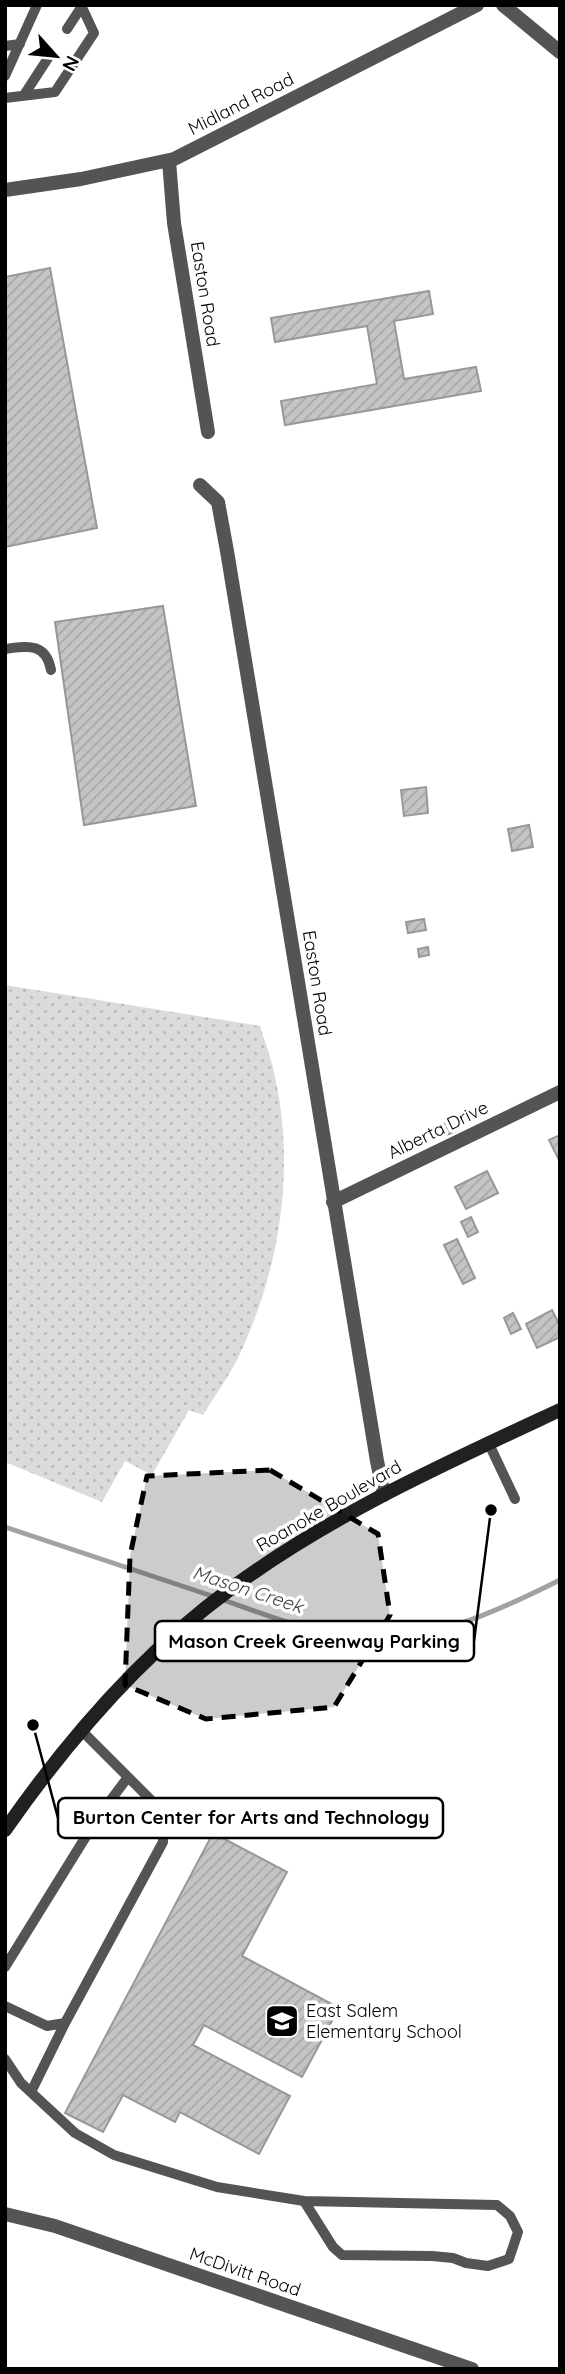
<svg xmlns="http://www.w3.org/2000/svg" width="565" height="2374" viewBox="0 0 565 2374" font-family="Quicksand,sans-serif">
  <defs>
    <pattern id="grass-dots" width="8" height="8" patternUnits="userSpaceOnUse" patternTransform="scale(1.75)"><rect width="8" height="8" fill="#dbdbdb"/><path d="M2 2h.1M6 6h.1" fill="none" stroke="#bababa" stroke-width="1.8" stroke-linecap="round"/></pattern>
    <pattern id="building-hatch" width="6" height="6" patternUnits="userSpaceOnUse" patternTransform="scale(1.75)"><rect width="6" height="6" fill="#c4c4c4"/><path d="M-1 1l2-2M0 6l6-6M5 7l2-2" fill="none" stroke="#a7a7a7"/></pattern>
  </defs>
  <rect width="100%" height="100%" fill="#fff"/>
  <path fill="url(#grass-dots)" d="M5 985 260 1026C265 1043 272 1060 275 1077 296 1172 279 1273 237 1360 227 1379 214 1397 203 1415L189 1410 152 1475 125 1461 102 1502 5 1462Z"/>
  <g fill="none" stroke-linecap="round" stroke-linejoin="round">
    <path stroke="#a2a2a2" stroke-width="5" d="M5 1527C74 1550 143 1573 212 1596 271 1616 337 1646 401 1638 452 1632 514 1603 560 1580"/>
  </g>
  <path fill="url(#building-hatch)" stroke="#989898" stroke-width="2" d="M50 268 97 528 5 547V277Z
    M429 291 433 314 394 321 404 379 476 367 481 391 285 425 281 401 377 384 367 326 275 342 271 318Z
    M163 606 196 806 84 825 55 622Z
    M426 787 428 813 404 816 401 790Z
    M529 825 533 847 512 851 508 829Z
    M424 919 426 930 408 933 406 922Z
    M428 947 429 955 419 957 418 949Z
    M452 1121 456 1131 440 1138 436 1127Z
    M560 1135V1162L549 1140Z
    M487 1171 498 1193 466 1209 455 1187Z
    M471 1217 478 1232 468 1237 461 1222Z
    M457 1239 475 1278 463 1284 444 1245Z
    M552 1310 560 1326V1337L537 1348 526 1324Z
    M513 1313 521 1329 511 1334 504 1318Z
    M213 1833 287 1872 242 1956 339 2008 302 2077 204 2025 193 2045 290 2096 259 2154 180 2112 175 2122 123 2095 103 2132 65 2113Z"/>
  <g fill="none" stroke-linecap="round" stroke-linejoin="round">
    <path stroke="#545454" stroke-width="10" d="M67 29 82 6
      M5 46 20 44
      M5 76 37 5
      M24 95 50 55
      M5 98 55 92 94 33 81 5
      M5 649C27 646 46 642 51 670
      M489 1444 515 1499
      M5 1967 98 1817 128 1777
      M5 2006 47 2026 65 2023 163 1842V1816L151 1800 82 1731
      M5 2059 21 2083 75 2133 114 2155 217 2187 304 2201 497 2205 510 2216 518 2232 509 2259 488 2266 466 2263 453 2258 432 2256 342 2255 333 2247 304 2201
      M31 2092 65 2023"/>
    <path stroke="#545454" stroke-width="14" d="M503 5 560 52
      M169 161 174 223 208 432
      M5 190 81 179 174 159 477 5
      M200 485 218 502 227 551 377 1461 384 1495
      M333 1202 560 1092
      M5 2214 55 2226 472 2369"/>
    <path stroke="#212121" stroke-width="14" d="M5 1830C67 1741 142 1654 229 1590 330 1515 446 1463 560 1410"/>
  </g>
  <path fill="#000" fill-opacity="0.2" stroke="#000" stroke-width="5" stroke-dasharray="14 9" stroke-linejoin="round" d="M270 1470 378 1534 390 1615 334 1707 206 1719 125 1685 130 1556 147 1476Z"/>
  <defs>
    <g id="school-square" transform="scale(1.75)"><rect x="-9" y="-9" width="18" height="18" rx="4" fill="#000" stroke="#fff"/><path d="M0-5L7-2L0 1L-7-2ZM-4 1L0 2.5L4 1V4Q0 6-4 4Z" fill="#fff"/></g>
  </defs>
  <g fill-rule="evenodd">
    <use href="#school-square" x="282" y="2021"/>
  </g>
  <g text-anchor="middle" stroke-width="7" stroke-linejoin="round" paint-order="stroke">
    <g font-size="18" fill="#000" stroke="#fff">
      <text transform="translate(241 104) rotate(-27)" y="6">Midland Road</text>
      <text transform="translate(205 294) rotate(81)" y="6">Easton Road</text>
      <text transform="translate(317 983) rotate(81)" y="6">Easton Road</text>
      <text transform="translate(438 1130) rotate(-26)" y="6">Alberta Drive</text>
      <text transform="translate(329 1506) rotate(-30)" y="6">Roanoke Boulevard</text>
      <text transform="translate(245 2272) rotate(19)" y="6">McDivitt Road</text>
    </g>
    <g font-size="18" fill="#000" stroke="#fff" text-anchor="start">
      <text x="306" y="2017">East Salem<tspan x="306" dy="21">Elementary School</tspan></text>
    </g>
    <g font-size="19" font-style="italic" fill="#434343" stroke="#fff">
      <text transform="translate(248 1589) rotate(18)" y="7">Mason Creek</text>
    </g>
  </g>
  <path fill="none" stroke="#000" stroke-width="2.5" d="M491 1510L474 1641M33 1725L58 1818"/>
  <g fill="#000" stroke="#fff" stroke-width="2.5">
    <circle cx="491" cy="1510" r="7"/>
    <circle cx="33" cy="1725" r="7"/>
  </g>
  <g fill="#fff" stroke="#000" stroke-width="2.5">
    <rect x="155" y="1621" width="319" height="40" rx="7"/>
    <rect x="58" y="1798" width="385" height="40" rx="7"/>
  </g>
  <g font-size="19" text-anchor="middle" font-weight="bold" fill="#000">
    <text x="314" y="1648">Mason Creek Greenway Parking</text>
    <text x="251" y="1824">Burton Center for Arts and Technology</text>
  </g>
  <rect width="565" height="2374" fill="none" stroke="#000000" stroke-width="14"/>
  <g transform="translate(56 56) rotate(117)" stroke="#ffffff" stroke-width="5" paint-order="stroke">
  <path d="M0-5L12 26L0 18L-12 26Z" fill="#000000"/>
  <text y="-10" font-size="19" font-weight="bold" text-anchor="middle" fill="#000000">N</text>
  </g>
</svg>
